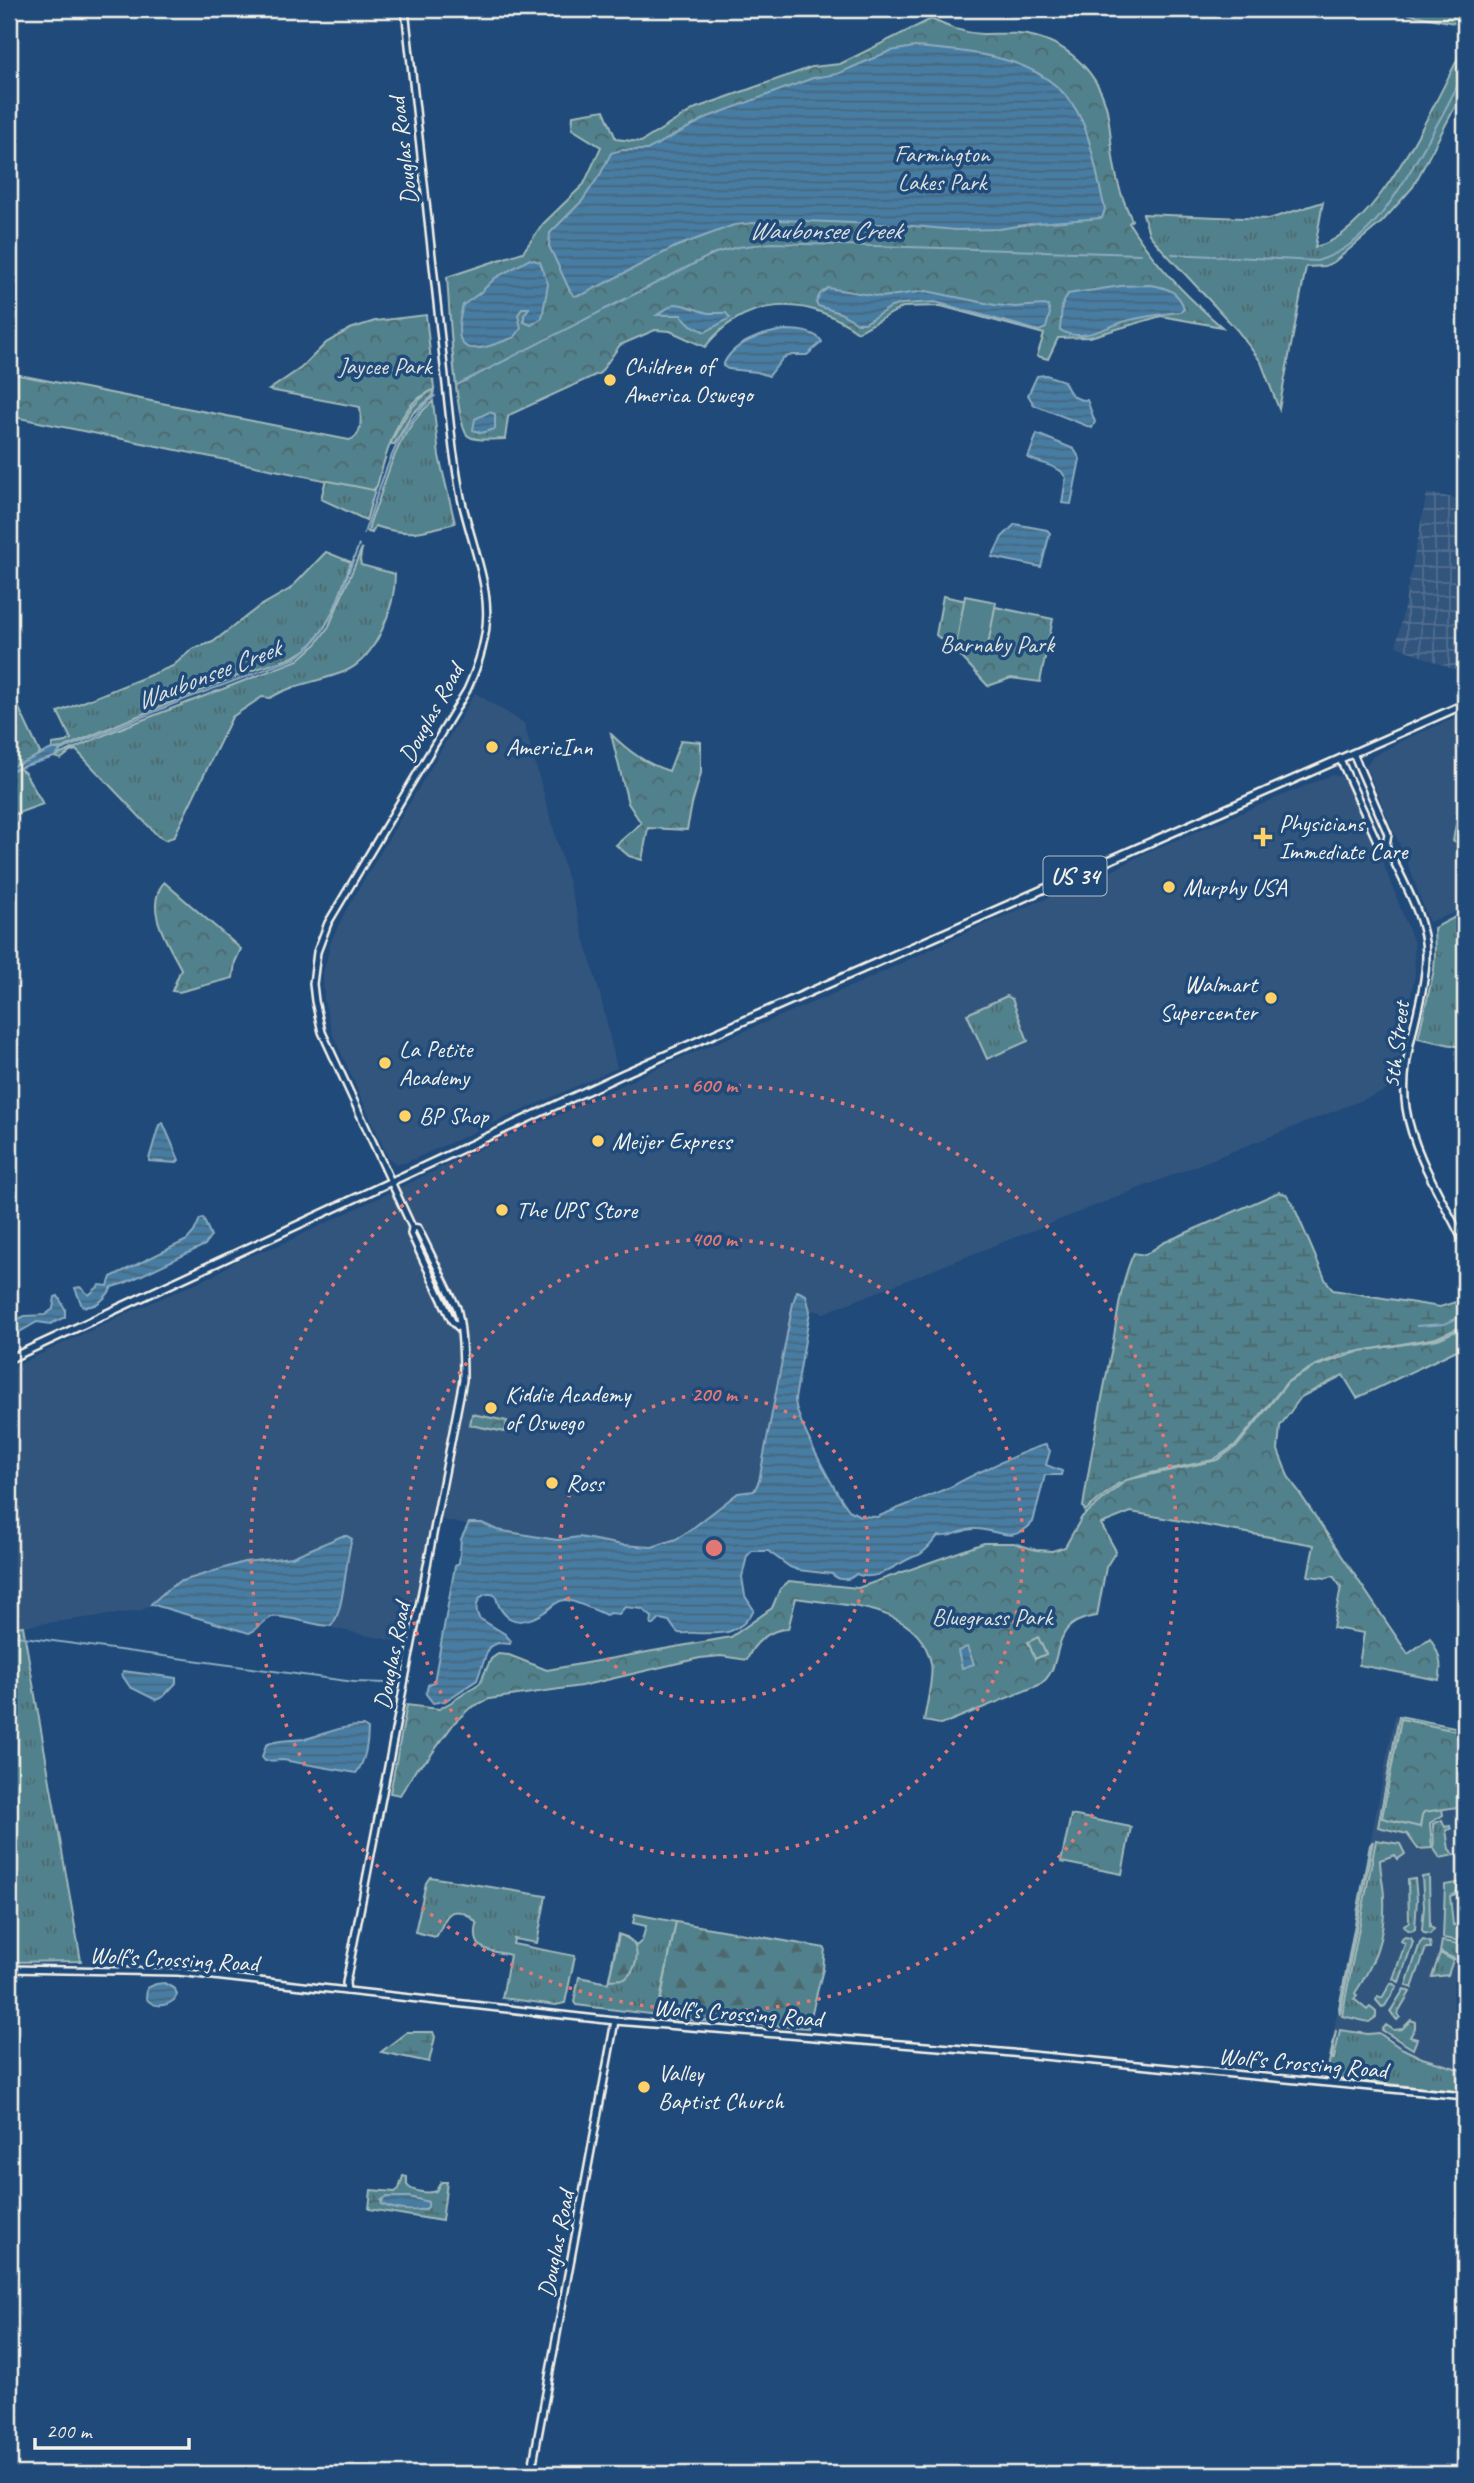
<svg xmlns="http://www.w3.org/2000/svg" width="1474" height="2483" viewBox="0 0 1474 2483" font-family="Caveat,sans-serif">
  <defs>
    <pattern id="industrial-grid" width="8" height="8" patternUnits="userSpaceOnUse" patternTransform="scale(1.75)"><rect width="8" height="8" fill="#33547d"/><path d="M0 4h8M4 0v8" fill="none" stroke="#516d8f"/></pattern>
    <pattern id="grass-tufts" width="24" height="20" patternUnits="userSpaceOnUse" patternTransform="scale(1.75)"><rect width="24" height="20" fill="#51818c"/><path d="M3 7l-1-3M5 7V3M7 7l1-3M15 17l-1-3M17 17v-4M19 17l1-3" fill="none" stroke="#4d676c"/></pattern>
    <pattern id="forest-firs" width="22" height="20" patternUnits="userSpaceOnUse" patternTransform="scale(1.75)"><rect width="22" height="20" fill="#51818c"/><path d="M5 1l3.5 6h-7zM16 11l3.5 6h-7z" fill="#4d676c"/></pattern>
    <pattern id="wetland-marsh" width="20" height="14" patternUnits="userSpaceOnUse" patternTransform="scale(1.75)"><rect width="20" height="14" fill="#51818c"/><path d="M1 5h8M5 5V1M11 12h8M15 12V8" fill="none" stroke="#4d676c"/></pattern>
    <pattern id="park-crowns" width="20" height="18" patternUnits="userSpaceOnUse" patternTransform="scale(1.75)"><rect width="20" height="18" fill="#51818c"/><path d="M2 6a3 3 0 1 1 6 0M12 15a3 3 0 1 1 6 0" fill="none" stroke="#4d676c"/></pattern>
    <pattern id="water-rules" width="6" height="5" patternUnits="userSpaceOnUse" patternTransform="scale(1.75)"><rect width="6" height="5" fill="#467ca3"/><path d="M0 2.5h6" fill="none" stroke="#476579"/></pattern>
  </defs>
  <rect width="100%" height="100%" fill="#1f4a7a"/>
  <filter id="ink" filterUnits="userSpaceOnUse"><feTurbulence type="fractalNoise" baseFrequency=".0143" numOctaves="2"/><feDisplacementMap in="SourceGraphic" scale="14" xChannelSelector="R" yChannelSelector="G"/><feConvolveMatrix kernelMatrix="1 2 1 2 8 2 1 2 1" color-interpolation-filters="sRGB"/></filter>
  <g filter="url(#ink)">
    <path fill="#33547d" d="M475 693 524 723 601 998 617 1068 405 1163 396 1164 388 1157 333 1035 324 1001 323 974 331 941 345 912Z
      M1465 714V909L1429 922 1410 869 1366 766 1372 757 1403 740Z
      M1331 775 1340 776 1348 784 1370 839 1382 860 1414 943 1415 975 1401 1049V1073L1395 1087 824 1313 810 1310V1304L797 1291 793 1303 759 1481 754 1491 738 1493 689 1531 676 1539 652 1547 622 1545 579 1537 557 1540 497 1530 482 1523 467 1525 433 1518 409 1644 332 1628 350 1551 341 1537 292 1557 244 1562 179 1582 152 1602V1606L139 1611 9 1628V1369L123 1315 214 1275 236 1261 282 1244 507 1136 563 1113 664 1065 861 982 978 927 1110 872 1145 853Z
      M1395 1715 1465 1729V2092L1324 2081Z"/>
    <path fill="url(#industrial-grid)" d="M1427 493 1465 500V674L1396 646Z"/>
    <path fill="url(#grass-tufts)" stroke="#a2b9ba" stroke-width="2" d="M1382 9H1465V25Z
      M1465 45V88L1413 187 1382 222 1334 262 1325 266 1306 267 1279 409 1261 362 1237 330 1159 246 1149 234 1143 214 1269 219 1323 202 1315 247C1379 233 1435 100 1465 45Z
      M434 389 433 396 413 413 394 445 392 444 391 442C404 418 410 404 434 389Z
      M433 401 439 456 455 523C420 532 410 537 375 526L372 533 368 532C369 521 376 508 380 496 391 461 404 425 433 401Z
      M381 470 366 520 321 499 326 479Z
      M362 548 360 560 361 565 395 574C395 607 377 657 346 671 320 682 294 683 270 698L262 697 232 717 174 837 165 840 158 836 76 750 70 752 61 759 54 757 111 732 298 660 316 644 329 626Z
      M326 552 351 562C342 589 332 624 311 645 295 661 269 664 248 672 186 696 124 721 63 748L52 749 53 744 66 742 71 739 58 712 173 666 192 649 213 642 257 608 290 589Z
      M19 768 25 773 43 804 15 814V820L9 821V771Z
      M1460 802 1465 804V843L1453 841Z
      M1465 912V1048L1418 1038 1434 970 1435 954 1434 928Z
      M1007 996 1012 999 1028 1041 987 1059 967 1014Z
      M23 1626 81 1961 9 1962V1628Z
      M1399 1716 1465 1729V1780L1438 1784 1443 1815 1430 1823 1432 1848 1418 1849 1407 1834 1378 1827Z
      M1442 1820 1445 1827 1450 1826 1451 1829 1446 1830 1449 1849 1455 1855 1440 1858 1434 1849 1433 1824Z
      M1376 1840 1400 1844 1405 1854 1398 1859 1395 1855 1380 1860C1380 1872 1384 1886 1384 1898 1386 1933 1374 1965 1355 1993L1357 1996 1354 1999 1367 2010 1370 2007 1376 2012V2017L1369 2022 1342 2016Z
      M1373 1841 1340 2014 1339 2008 1370 1845Z
      M1429 1876 1430 1927 1434 1929 1430 1934 1424 1933 1422 1930 1424 1906 1422 1877Z
      M430 1877 546 1896 537 1943 514 1939 513 1944 575 1956 565 2003 556 2005 502 1998 510 1955C489 1950 471 1952 477 1924 473 1918 469 1915 463 1913 445 1906 444 1926 436 1937L415 1932 426 1883Z
      M1415 1879 1417 1899 1415 1929 1411 1931 1406 1929 1404 1925 1409 1922 1408 1880Z
      M1463 1882 1458 1886 1456 1894 1450 1896 1453 1925 1465 1923V1942L1443 1938 1445 1885Z
      M635 1914 676 1922 657 2015 576 2005 574 2002 579 1977 608 1983 618 1934 627 1937 636 1946 642 1941 646 1926 633 1923Z
      M1404 1937 1411 1938 1413 1942 1399 1982 1393 1979 1405 1944 1401 1941Z
      M1423 1940 1430 1942 1431 1948H1426L1412 1988 1406 1985 1420 1943Z
      M1442 1941 1465 1945V1964L1440 1952Z
      M1440 1953 1453 1960 1448 1975 1432 1977Z
      M1391 1983 1397 1986 1385 2006 1382 2007 1376 2000 1378 1996 1382 1998Z
      M1404 1989 1410 1992 1397 2014 1400 2017 1397 2020 1390 2012Z
      M1411 2020 1415 2022V2028L1410 2037 1417 2039 1413 2049 1382 2030 1386 2025 1394 2030 1402 2029Z
      M1336 2030 1332 2059H1334L1340 2030 1368 2034 1379 2033 1399 2047 1422 2058 1465 2071V2092L1332 2078 1328 2068Z"/>
    <path fill="url(#forest-firs)" stroke="#a2b9ba" stroke-width="2" d="M676 1922 825 1948 823 1969 808 2028 657 2018Z
      M619 1935C642 1940 641 1966 625 1979L609 1980Z"/>
    <path fill="url(#wetland-marsh)" stroke="#a2b9ba" stroke-width="2" fill-rule="evenodd" d="M1279 1192 1286 1194 1292 1202 1325 1279 1333 1290 1440 1307 1456 1302 1465 1311V1325L1436 1338 1344 1354 1314 1366 1287 1382 1237 1444 1213 1460 1146 1474 1118 1484 1085 1511 1083 1507C1091 1452 1102 1397 1113 1342 1118 1313 1121 1280 1134 1253L1145 1255 1163 1243Z
      M407 2032H433L435 2037 429 2062 381 2052Z
      M403 2176 407 2177V2185C412 2192 428 2194 436 2191L441 2182H447L442 2221 369 2209 371 2190 395 2192 399 2189ZM387 2197H409L428 2202V2207L424 2210 393 2208 382 2204 381 2201Z"/>
    <path fill="url(#park-crowns)" stroke="#a2b9ba" stroke-width="2" d="M931 19C948 27 963 33 982 34 1000 34 1018 32 1036 37 1071 46 1099 75 1107 110 1111 130 1111 150 1115 169 1118 187 1124 203 1132 220L1129 223C1153 262 1188 298 1222 327L1161 316 1090 337 1058 338 1048 359 1037 356 1044 334 941 306 903 307 858 332C806 295 746 295 705 347L670 331 655 330 620 345 600 373 511 414 508 417 505 439C496 439 474 442 467 435 455 422 449 302 447 277L523 252 543 224 584 184 601 147 572 129 573 115 604 110 616 139 641 142 696 108 812 67 840 64Z
      M426 315 434 389C428 393 421 396 415 401 395 420 384 460 377 486L373 490 9 416V373L349 440C363 437 361 419 360 407L269 390 301 368 326 343 350 329 375 321Z
      M943 596 1053 619 1040 682 1011 678 988 686 956 651 936 635Z
      M9 687 40 753 33 759 11 767H9Z
      M611 734C629 752 645 763 669 771L681 740 701 742V773L692 804 687 830 648 828 642 860 629 856 616 845 641 823 628 803Z
      M164 882 241 949 235 962 233 978 179 992 172 991 181 969C168 943 143 909 164 882Z
      M1465 1327V1346L1357 1398 1343 1375 1301 1397 1280 1426 1278 1450 1288 1476 1408 1654 1430 1638C1439 1652 1443 1664 1439 1680L1359 1665 1364 1633 1333 1628 1341 1587 1333 1576 1326 1578 1308 1576 1314 1545 1131 1512 1101 1524 1116 1551 1106 1567 1097 1616C1043 1623 1069 1665 1039 1685L950 1721 940 1724 924 1721C926 1706 934 1677 931 1663 919 1604 843 1606 796 1598L788 1629C770 1629 753 1643 747 1660L721 1656 700 1658 581 1686 489 1699 470 1708 455 1722 428 1759 417 1768 400 1795 390 1793 407 1705 439 1709 453 1701 480 1683 491 1659 498 1654 509 1655 547 1670 731 1637 772 1608 780 1589 789 1581 858 1588 984 1543H1014L1036 1550 1052 1551 1065 1547 1082 1517 1126 1480 1217 1460 1238 1445 1288 1382 1316 1366 1361 1351 1438 1339Z
      M472 1414 507 1421 505 1432 470 1425Z
      M1401 1719 1465 1733V1806L1424 1812 1422 1815 1420 1827 1382 1818Z
      M1071 1815 1131 1827 1122 1874 1061 1862Z"/>
    <path fill="#51818c" stroke="#a2b9ba" stroke-width="2" d="M965 596 996 602 987 651 956 645Z
      M1038 1637 1046 1654 1035 1659 1028 1642Z"/>
    <path fill="url(#water-rules)" stroke="#8cabbf" stroke-width="2" d="M915 47C976 52 1053 56 1082 121 1094 148 1097 180 1105 209L1102 218 1037 223 999 229 956 230 902 225 781 220 734 225 675 247 584 294 574 296 570 291 549 246 550 233 582 201 601 173 611 153 622 150H647L708 117 813 78 837 74 890 51Z
      M530 259 540 262 548 284 542 318 531 325 524 322V315L529 308H522L518 315 521 328 515 337C476 352 448 361 463 305L481 292 495 278Z
      M1150 285C1166 287 1180 292 1184 309L1180 312C1163 314 1146 316 1130 320 1108 325 1082 344 1060 330L1062 306 1068 294 1121 286Z
      M828 288 882 297 926 291 995 305 1015 307 1044 305 1048 306 1050 313 1046 328 1039 331 935 302 902 304 891 307 865 323H858L840 313 818 306 816 303 820 294Z
      M674 304C687 304 695 310 708 313 714 313 720 313 726 313L730 318 705 332 691 325 681 315H657Z
      M785 330C798 330 816 331 822 342L807 355H792L783 358 769 376 757 372 728 369 723 366C731 343 763 333 785 330Z
      M1046 375 1064 381C1069 393 1073 400 1087 400L1095 422 1092 428 1034 405 1028 395 1037 376Z
      M489 412 495 414V429L481 433 473 430 475 419Z
      M1037 434 1074 449 1080 459 1071 504 1062 503 1066 478 1061 471 1051 466 1028 458Z
      M1015 524 1047 530 1050 533 1041 567 992 557 1002 537Z
      M52 749H59L60 752 54 757 9 771V767C25 764 37 755 52 749Z
      M163 1123 179 1160 176 1163 149 1161V1159L159 1125Z
      M203 1218 211 1236 205 1245 125 1283 112 1287C107 1297 96 1309 82 1306L75 1288 80 1287 89 1295 100 1285 108 1286 111 1277 187 1240 194 1232 200 1219Z
      M797 1291 806 1295 810 1311 795 1399C795 1419 835 1492 849 1510L860 1516 877 1517 953 1486C965 1478 1034 1446 1046 1445L1050 1451 1046 1465 1062 1471 1061 1475H1045L1033 1522C1012 1545 1000 1530 976 1529 962 1528 955 1538 938 1536 933 1541 929 1548 923 1552 917 1557 920 1554 913 1557 896 1564 876 1583 856 1574 849 1581 839 1581 832 1574L798 1570 790 1567 768 1551H752L747 1556 742 1577 745 1596 754 1610C739 1636 721 1634 696 1633 691 1632 683 1634 679 1633 675 1632 672 1624 669 1621L660 1619 654 1625H651L652 1617 642 1609 625 1607 619 1614 610 1613 606 1615C602 1613 570 1599 565 1600 557 1600 552 1607 546 1611 530 1622 510 1628 499 1606 497 1602 497 1599 495 1595 479 1590 473 1606 479 1618L505 1634 511 1641 510 1644 498 1643 489 1647 477 1680 445 1701 433 1703 426 1694 428 1685 434 1682 455 1566 459 1563 461 1539 469 1523H482L497 1530 557 1540 579 1537 622 1545 652 1547 676 1539 689 1531 738 1493 754 1491 759 1481 793 1303Z
      M58 1296 65 1309V1317L51 1324 37 1322 9 1338V1323L25 1316 45 1315 53 1309 55 1297Z
      M342 1536H347L352 1539C345 1559 345 1611 331 1626 314 1626 285 1614 272 1617 263 1620 258 1630 249 1633L151 1604 168 1589 179 1582 244 1562 292 1557Z
      M967 1647 974 1664 962 1668 958 1651Z
      M123 1671 176 1678V1683L163 1697 156 1700 130 1687 122 1675Z
      M363 1726 368 1729C368 1742 365 1763 356 1773L283 1760 265 1761 262 1757 266 1745C277 1739 291 1741 304 1739 324 1735 342 1725 363 1726Z
      M164 1983 175 1989 177 1995 174 2000C165 2007 153 2008 146 1998L147 1988 156 1984Z
      M387 2197H409L428 2202V2207C418 2213 393 2210 382 2204L383 2199Z"/>
    <g fill="none" stroke-linecap="round" stroke-linejoin="round">
      <path stroke="#8cabbf" stroke-width="2" d="M1172 254 1317 261C1367 246 1395 198 1419 156 1436 127 1451 100 1465 70
        M457 385 715 253 738 247 772 243 1141 254
        M364 533C382 484 393 429 435 396
        M59 751 188 698 296 658C334 630 342 586 359 545
        M1417 1326 1444 1324 1465 1315
        M9 1635 354 1682 387 1683"/>
      <g stroke="#f4f1e8" stroke-width="10">
        <path id="tertiary" d="M405 9 453 449C456 467 458 485 462 502 481 579 504 611 467 690L328 923 317 952 313 984 315 1001 322 1032 412 1227 411 1234 452 1321 458 1327
          M1353 753 1388 834 1386 845C1401 878 1426 917 1426 955 1426 1005 1398 1055 1406 1108 1413 1154 1445 1203 1465 1245
          M1340 759 1377 841 1386 845
          M347 1991 346 1983 463 1380C463 1360 462 1326 457 1308L418 1228 412 1227
          M531 2474 615 2021"/>
      </g>
      <g stroke="#f4f1e8" stroke-width="10">
        <path id="secondary" d="M9 1969 178 1972 615 2021 1001 2052 1465 2096"/>
      </g>
      <g stroke="#f4f1e8" stroke-width="11">
        <path id="primary" d="M9 1359 623 1074 1465 704"/>
      </g>
      <use href="#tertiary" stroke="#1f4a7a" stroke-width="5"/>
      <use href="#secondary" stroke="#1f4a7a" stroke-width="5"/>
      <use href="#primary" stroke="#1f4a7a" stroke-width="6"/>
    </g>
  </g>
  <g fill="none" stroke="#e27875" stroke-width="3.5" stroke-dasharray="3.5 7">
    <circle cx="714" cy="1548" r="154"/>
    <circle cx="714" cy="1548" r="309"/>
    <circle cx="714" cy="1548" r="463"/>
  </g>
  <g fill="#ffd166" stroke="#1f4a7a" stroke-width="2.5">
    <circle cx="610" cy="380" r="7"/>
    <circle cx="492" cy="747" r="7"/>
    <path d="M1259.5 826.5h7v7h7v7h-7v7h-7v-7h-7v-7h7z"/>
    <circle cx="1169" cy="887" r="7"/>
    <circle cx="1271" cy="998" r="7"/>
    <circle cx="385" cy="1063" r="7"/>
    <circle cx="405" cy="1116" r="7"/>
    <circle cx="598" cy="1141" r="7"/>
    <circle cx="502" cy="1210" r="7"/>
    <circle cx="491" cy="1408" r="7"/>
    <circle cx="552" cy="1483" r="7"/>
    <circle cx="644" cy="2087" r="7"/>
  </g>
  <g text-anchor="middle" stroke-width="7" stroke-linejoin="round" paint-order="stroke">
    <rect fill="#1f4a7a" stroke="#b4bfc7" stroke-width="2" x="1043.5" y="856.5" width="63" height="39" rx="5"/>
    <g font-size="23" font-weight="bold" fill="#f4f1e8">
      <text x="1075" y="884">US 34</text>
    </g>
    <g font-size="24" fill="#f4f1e8" stroke="#1f4a7a">
      <text transform="translate(403 151) rotate(-97)" y="8">Douglas Road</text>
      <text transform="translate(431 713) rotate(-61)" y="8">Douglas Road</text>
      <text transform="translate(1396 1045) rotate(-83)" y="8">5th Street</text>
      <text transform="translate(392 1656) rotate(-79)" y="8">Douglas Road</text>
      <text transform="translate(174 1959) rotate(3)" y="8">Wolf's Crossing Road</text>
      <text transform="translate(738 2013) rotate(4)" y="8">Wolf's Crossing Road</text>
      <text transform="translate(1303 2063) rotate(5)" y="8">Wolf's Crossing Road</text>
      <text transform="translate(556 2244) rotate(-79)" y="8">Douglas Road</text>
    </g>
    <g font-size="24" fill="#dce0da" stroke="#1f4a7a">
      <text x="942" y="162">Farmington<tspan x="942" dy="28">Lakes Park</tspan></text>
      <text x="385" y="374">Jaycee Park</text>
      <text x="997" y="652">Barnaby Park</text>
      <text x="992" y="1625">Bluegrass Park</text>
    </g>
    <g font-size="24" fill="#f4f1e8" stroke="#1f4a7a" text-anchor="start">
      <text x="624" y="374">Children of<tspan x="624" dy="28">America Oswego</tspan></text>
      <text x="506" y="755">AmericInn</text>
      <text x="1279" y="831">Physicians<tspan x="1279" dy="28">Immediate Care</tspan></text>
      <text x="1183" y="895">Murphy USA</text>
      <text x="1257" y="992" text-anchor="end">Walmart<tspan x="1257" dy="28">Supercenter</tspan></text>
      <text x="399" y="1057">La Petite<tspan x="399" dy="28">Academy</tspan></text>
      <text x="419" y="1124">BP Shop</text>
      <text x="612" y="1149">Meijer Express</text>
      <text x="516" y="1218">The UPS Store</text>
      <text x="505" y="1402">Kiddie Academy<tspan x="505" dy="28">of Oswego</tspan></text>
      <text x="566" y="1491">Ross</text>
      <text x="658" y="2081">Valley<tspan x="658" dy="28">Baptist Church</tspan></text>
    </g>
    <g font-size="26" font-style="italic" fill="#dadfde" stroke="#1f4a7a">
      <text x="825" y="239">Waubonsee Creek</text>
      <text transform="translate(208 674) rotate(-21)" y="9">Waubonsee Creek</text>
    </g>
  </g>
  <circle cx="714" cy="1548" r="10" fill="#e27875" stroke="#1f4a7a" stroke-width="3.5"/>
  <g font-size="21" text-anchor="middle" font-weight="bold" fill="#e27875" stroke="#1f4a7a" stroke-width="7" stroke-linejoin="round" paint-order="stroke">
    <text x="714" y="1092">600 m</text>
    <text x="714" y="1246">400 m</text>
    <text x="714" y="1401">200 m</text>
  </g>
  <rect width="1474" height="2483" fill="none" stroke="#1f4a7a" stroke-width="35"/>
  <rect x="18" y="18" width="1439" height="2448" fill="none" stroke="#f4f1e8" stroke-width="2.5" filter="url(#ink)"/>
  <path d="M35 2438v10h154v-10" fill="none" stroke="#f4f1e8" stroke-width="3.5"/>
  <text x="46" y="2438" font-size="21" fill="#f4f1e8" stroke="#1f4a7a" stroke-width="5" paint-order="stroke">200 m</text>
</svg>
